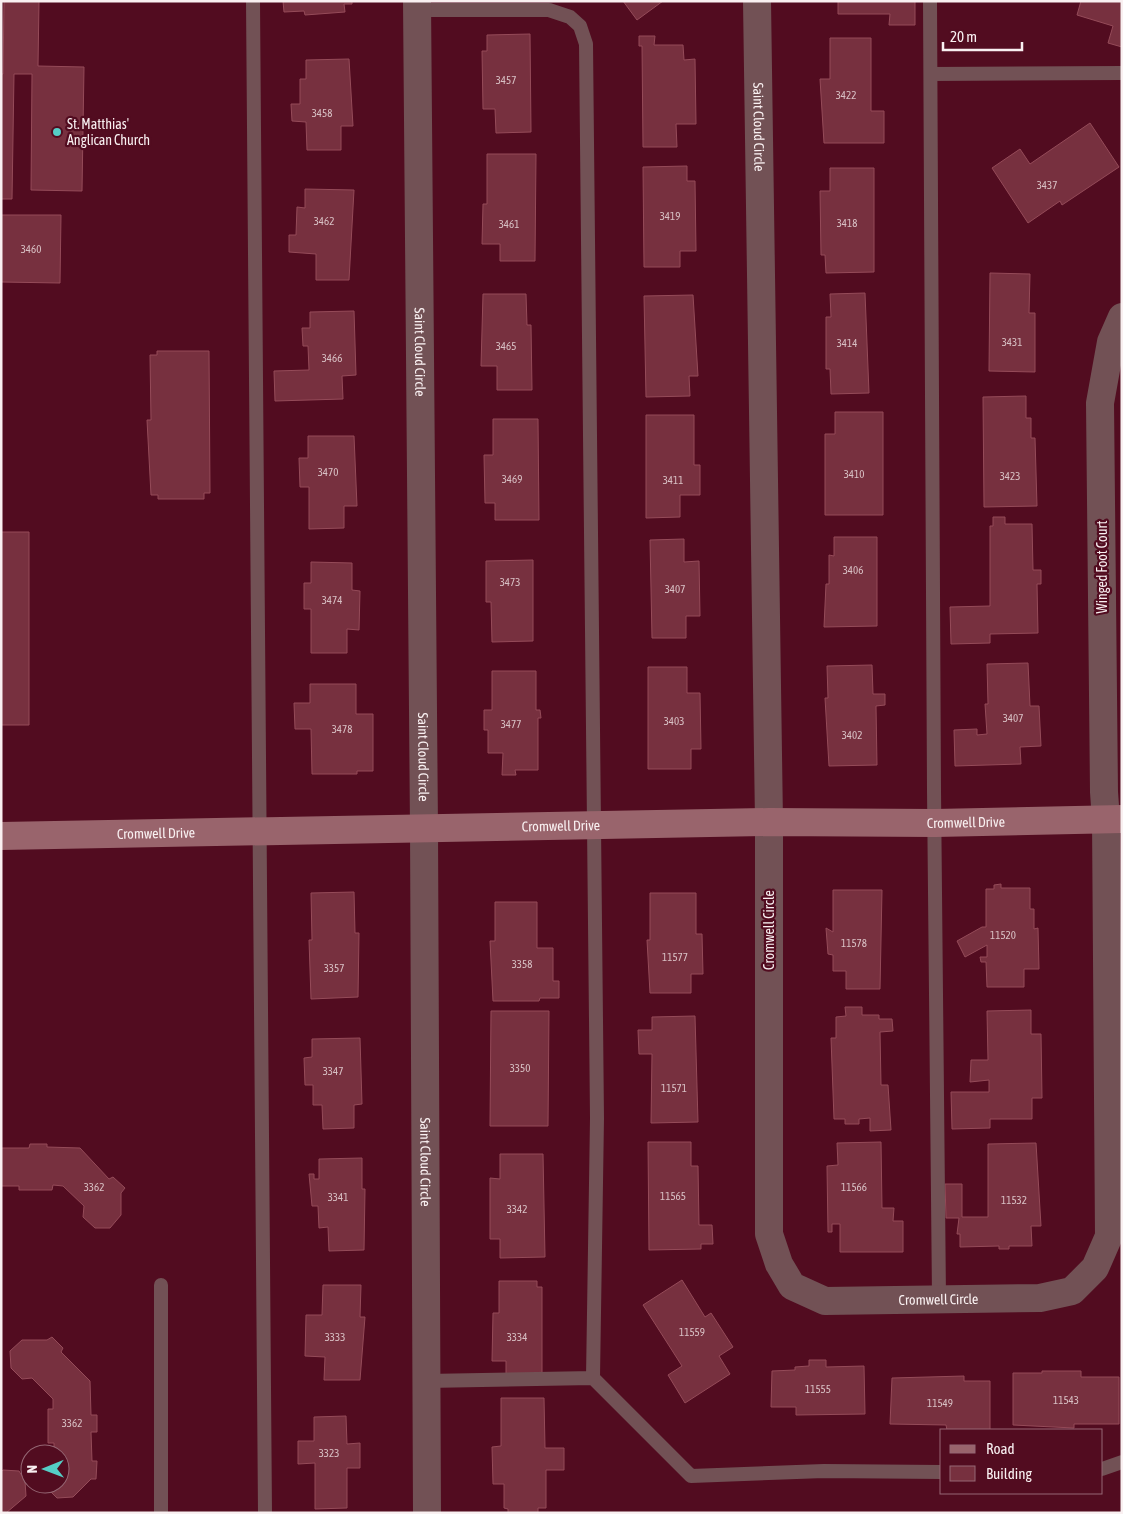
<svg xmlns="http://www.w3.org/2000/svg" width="1123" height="1514" viewBox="0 0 1123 1514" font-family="'Asap Condensed',sans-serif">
  <rect width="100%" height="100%" fill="#520c20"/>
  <path fill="#77303f" stroke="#954b59" d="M4 1H39L38 66 84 67 82 191 31 190 32 74H14L12 199H1V74H3Z
    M283 1H352V4H344L345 12 305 15 304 11 284 12Z
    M623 1H663L637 20Z
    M838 1H915V25H889L890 14H838Z
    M1081 1H1122V47L1108 43 1113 26 1077 15Z
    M530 34 531 132 496 133 495 109H483L482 51H487V35Z
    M639 36H655L654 45H683L684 60 695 59 696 124H676L677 147H643L642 46H639Z
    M830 38H871V111H884V143H824L820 79H830Z
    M349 59 353 126H341V150H307L306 122 292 121 291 104H300V79H306V60Z
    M1090 123 1119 167 1062 205 1060 201 1028 223 992 168 1020 149 1030 164Z
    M487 154H536L535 261H500V244H482L483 204H487Z
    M687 166V181H695L696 251H680V267H644L643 167Z
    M830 168H874V272L826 273 825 255H821L820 191H830Z
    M305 189 354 190 349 280H316V254L289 252V235H296L297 207 305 208Z
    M1 215H61L60 283 1 282Z
    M990 273 1030 274 1029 313H1035V372L989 371Z
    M865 293 869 393 831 394 830 369H826V317H831L830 294Z
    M483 294H526L527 325H531L532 390H497V366H481Z
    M693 295 698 376H689L690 396 646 397 644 296Z
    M354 311 356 375 342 376 343 399 275 401 274 371 309 370 308 346H303L302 328H310V312Z
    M157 351H209L210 493H204V499H158V495H151L147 420H151L150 355H157Z
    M1026 396V418H1031V438H1035L1037 506 984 507 983 397Z
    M835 412H883V515H825V434H835Z
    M646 415H694V465H700V495H680V517L646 518Z
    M493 419H538L539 520H495V503H485L484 455H493Z
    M308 436H354L357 506H344V528L309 529V487H300L299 458H308Z
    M993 517H1005V524H1032L1033 570H1041V584H1037L1038 633 990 634V643L951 644 950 607 990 606V526H993Z
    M1 532H29V725H1Z
    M834 537H877V626L824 627 826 584H829V555L834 556Z
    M684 539V562L699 561 700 616H686V638H652L650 540Z
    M533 560V641L492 642 491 602H486V561Z
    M311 562 352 563V590L360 591 359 630 347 629V653H311V609H304V583H311Z
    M1028 663 1030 706H1039L1041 746 1020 747 1021 764 955 766 954 730 977 729V735L987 734 985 704H988L987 664Z
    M872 665 873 694H885V705L876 706 877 765 829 766 825 698H828L827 666Z
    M648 667H687V693H700L701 749H691V769H648Z
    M492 671H536V710H540L541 718H538V770H515L516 775H502L503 753H488V730H484V710H492Z
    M310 684H356V714H373V771H357V774H312L311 729H295L294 703H310Z
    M1001 884V888H1030V909H1034V929L1038 928 1039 969H1024V987H987L986 962H981L980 957H987V945L965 957 957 941 982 927H986V889H994V885Z
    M833 890H882L880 989H846V971H833V955L828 954 826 928 833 932Z
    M354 892 355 933H359L358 997 311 999 309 940H312L311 893Z
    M650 893H696V934H702L703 974H691V993H650L647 940H650Z
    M495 902H537V948H553V981H559V998H540L539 1001H493L490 941H495Z
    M845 1007H862V1015H879V1019H892L893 1031 880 1032 881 1085H888L891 1130 870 1131V1118L859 1119V1124H845V1119H834L831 1038H836V1017L846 1016Z
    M1031 1010V1034H1041L1042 1098H1032V1119H990V1128L952 1129 951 1092H989V1080L970 1082 971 1060H988L987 1011Z
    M491 1011H549L548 1126H490Z
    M695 1016 698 1122 651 1123 652 1054H639L638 1030H652V1017Z
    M360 1038 362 1104 354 1105V1128L323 1129 322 1105H313V1085H305L304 1058 312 1057V1039Z
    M648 1142H691V1166H698L699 1225H712L713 1244H701V1249L649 1250Z
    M881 1142 882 1208H894L893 1221H903V1252H840V1224H832V1232H828L827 1166 838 1165 837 1143Z
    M1036 1143 1041 1226H1031L1032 1246H1009V1249H999V1246L960 1247V1234H957L959 1218H946L945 1184H962V1217H988V1144Z
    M30 1144H47V1147L80 1148 109 1179 113 1177 125 1188 121 1193V1215L110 1228H95L83 1217 84 1206 63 1186 53 1185 52 1190H19V1186H1V1148H29Z
    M500 1154H543L545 1257 500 1258V1239H490V1178L500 1179Z
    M362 1158V1189H365L364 1250 329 1251 328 1227 319 1228 318 1206H312L309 1174H314V1179H319V1159Z
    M682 1280 705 1317 711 1313 733 1347 719 1356 730 1374 685 1403 668 1375 682 1366 643 1305Z
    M499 1281H537V1287H542V1378L506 1377V1361H492L493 1313H499Z
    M323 1285H361L360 1317H365L360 1380H324L325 1357 305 1356 306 1315H322Z
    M52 1337 63 1348 61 1352 90 1381 91 1415H97V1432H91L92 1461H97L96 1479H91L73 1497 57 1498 46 1487V1484H60V1454H54V1443H48V1409H53V1399L32 1378 22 1379 11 1368 10 1351 22 1340H47Z
    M809 1360H826V1367L864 1366 865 1414 796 1415V1407H771L772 1371 795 1370V1367L809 1366Z
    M1042 1371H1081V1377H1119V1424H1074V1428L1013 1425V1373H1042Z
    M964 1376V1381H990V1430H947L946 1425 890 1424 892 1378Z
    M501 1398H544L545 1448H564V1470H546V1508H538V1513H508V1509L504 1508V1484H493L492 1447 501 1446Z
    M346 1416 347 1444 360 1443V1468H347V1508L315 1509V1463L298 1464V1441H314V1417Z
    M3 1470 19 1471 25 1481 26 1496 6 1513H1V1472Z"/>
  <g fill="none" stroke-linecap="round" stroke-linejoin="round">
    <path stroke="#725155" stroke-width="14" d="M253 1 265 1513
      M930 1 934 790 939 1298
      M417 10H549L570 17 580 26 586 44 597 1118 593 1378
      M931 74 1122 73
      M426 1381 593 1378 691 1476 824 1471 942 1472
      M1102 1469 1122 1462
      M161 1513V1285"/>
    <g stroke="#725155" stroke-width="28">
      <path id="s1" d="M417 1 424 829 427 1513"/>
      <path id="s2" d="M757 1 769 822V1234L779 1264 792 1286 825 1301 1040 1298 1072 1291 1095 1268 1109 1236 1106 820 1104 792 1100 403 1111 342 1122 317"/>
    </g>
    <path stroke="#99646c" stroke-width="28" id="s3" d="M1 836 769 822 935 823 1122 819"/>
  </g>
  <circle fill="#55cec6" stroke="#520c20" stroke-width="2" cx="57" cy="132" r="5"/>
  <g text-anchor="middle" stroke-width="4.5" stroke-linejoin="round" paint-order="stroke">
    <g font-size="11" fill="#d8c0c4">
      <text x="506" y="84">3457</text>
      <text x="846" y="99">3422</text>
      <text x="322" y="117">3458</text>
      <text x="1047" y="189">3437</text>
      <text x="670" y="220">3419</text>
      <text x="324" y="225">3462</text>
      <text x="847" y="227">3418</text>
      <text x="509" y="228">3461</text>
      <text x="31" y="253">3460</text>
      <text x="1012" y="346">3431</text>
      <text x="847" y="347">3414</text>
      <text x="506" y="350">3465</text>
      <text x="332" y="362">3466</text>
      <text x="328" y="476">3470</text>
      <text x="854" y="478">3410</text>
      <text x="1010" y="480">3423</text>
      <text x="512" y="483">3469</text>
      <text x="673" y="484">3411</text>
      <text x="853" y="574">3406</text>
      <text x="510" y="586">3473</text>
      <text x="675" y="593">3407</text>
      <text x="332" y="604">3474</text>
      <text x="1013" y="722">3407</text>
      <text x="674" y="725">3403</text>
      <text x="511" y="728">3477</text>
      <text x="342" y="733">3478</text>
      <text x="852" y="739">3402</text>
      <text x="1003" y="939">11520</text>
      <text x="854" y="947">11578</text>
      <text x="675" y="961">11577</text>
      <text x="522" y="968">3358</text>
      <text x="334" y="972">3357</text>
      <text x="520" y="1072">3350</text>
      <text x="333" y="1075">3347</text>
      <text x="674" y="1092">11571</text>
      <text x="94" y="1191">3362</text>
      <text x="854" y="1191">11566</text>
      <text x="673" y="1200">11565</text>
      <text x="338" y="1201">3341</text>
      <text x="1014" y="1204">11532</text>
      <text x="517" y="1213">3342</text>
      <text x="692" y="1336">11559</text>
      <text x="335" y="1341">3333</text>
      <text x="517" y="1341">3334</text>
      <text x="818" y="1393">11555</text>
      <text x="1066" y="1404">11543</text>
      <text x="940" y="1407">11549</text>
      <text x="72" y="1427">3362</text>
      <text x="329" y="1457">3323</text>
    </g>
    <g font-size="14" fill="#f9f0f1" stroke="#520c20" text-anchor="start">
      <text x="67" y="129">St. Matthias'<tspan x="67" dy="16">Anglican Church</tspan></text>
    </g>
    <g font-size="14" fill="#f9f0f1" stroke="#520c20">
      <text dy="5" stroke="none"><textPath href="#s2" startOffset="126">Saint Cloud Circle</textPath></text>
      <text dy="5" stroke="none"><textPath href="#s1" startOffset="351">Saint Cloud Circle</textPath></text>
      <text transform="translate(1102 567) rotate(-90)" y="5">Winged Foot Court</text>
      <text dy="5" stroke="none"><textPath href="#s1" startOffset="756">Saint Cloud Circle</textPath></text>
      <text dy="5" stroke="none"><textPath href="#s3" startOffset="965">Cromwell Drive</textPath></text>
      <text dy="5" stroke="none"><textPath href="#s3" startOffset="560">Cromwell Drive</textPath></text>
      <text dy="5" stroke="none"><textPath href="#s3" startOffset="155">Cromwell Drive</textPath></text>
      <text transform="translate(769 930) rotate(-90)" y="5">Cromwell Circle</text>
      <text dy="5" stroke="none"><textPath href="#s1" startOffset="1161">Saint Cloud Circle</textPath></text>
      <text dy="5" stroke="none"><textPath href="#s2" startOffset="1440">Cromwell Circle</textPath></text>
    </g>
  </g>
  <rect width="1123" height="1514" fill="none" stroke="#f9f0f1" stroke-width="5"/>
  <rect x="940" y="1429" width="162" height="65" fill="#520c20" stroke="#956774"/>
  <rect x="950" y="1445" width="25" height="8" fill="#99646c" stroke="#956774"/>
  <text x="986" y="1454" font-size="15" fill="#f9f0f1">Road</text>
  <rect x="950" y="1466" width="25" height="15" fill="#77303f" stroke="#956774"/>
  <text x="986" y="1479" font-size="15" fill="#f9f0f1">Building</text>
  <g transform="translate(45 1469) rotate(269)"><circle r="24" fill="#520c20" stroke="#956774"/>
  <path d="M0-4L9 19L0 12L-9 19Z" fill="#55cec6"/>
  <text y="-8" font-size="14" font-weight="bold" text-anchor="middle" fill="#f9f0f1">N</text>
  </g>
  <path d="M943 42v8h79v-8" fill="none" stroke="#f9f0f1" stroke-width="2.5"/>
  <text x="950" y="42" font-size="15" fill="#f9f0f1" stroke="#520c20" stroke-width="4" paint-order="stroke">20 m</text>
</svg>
